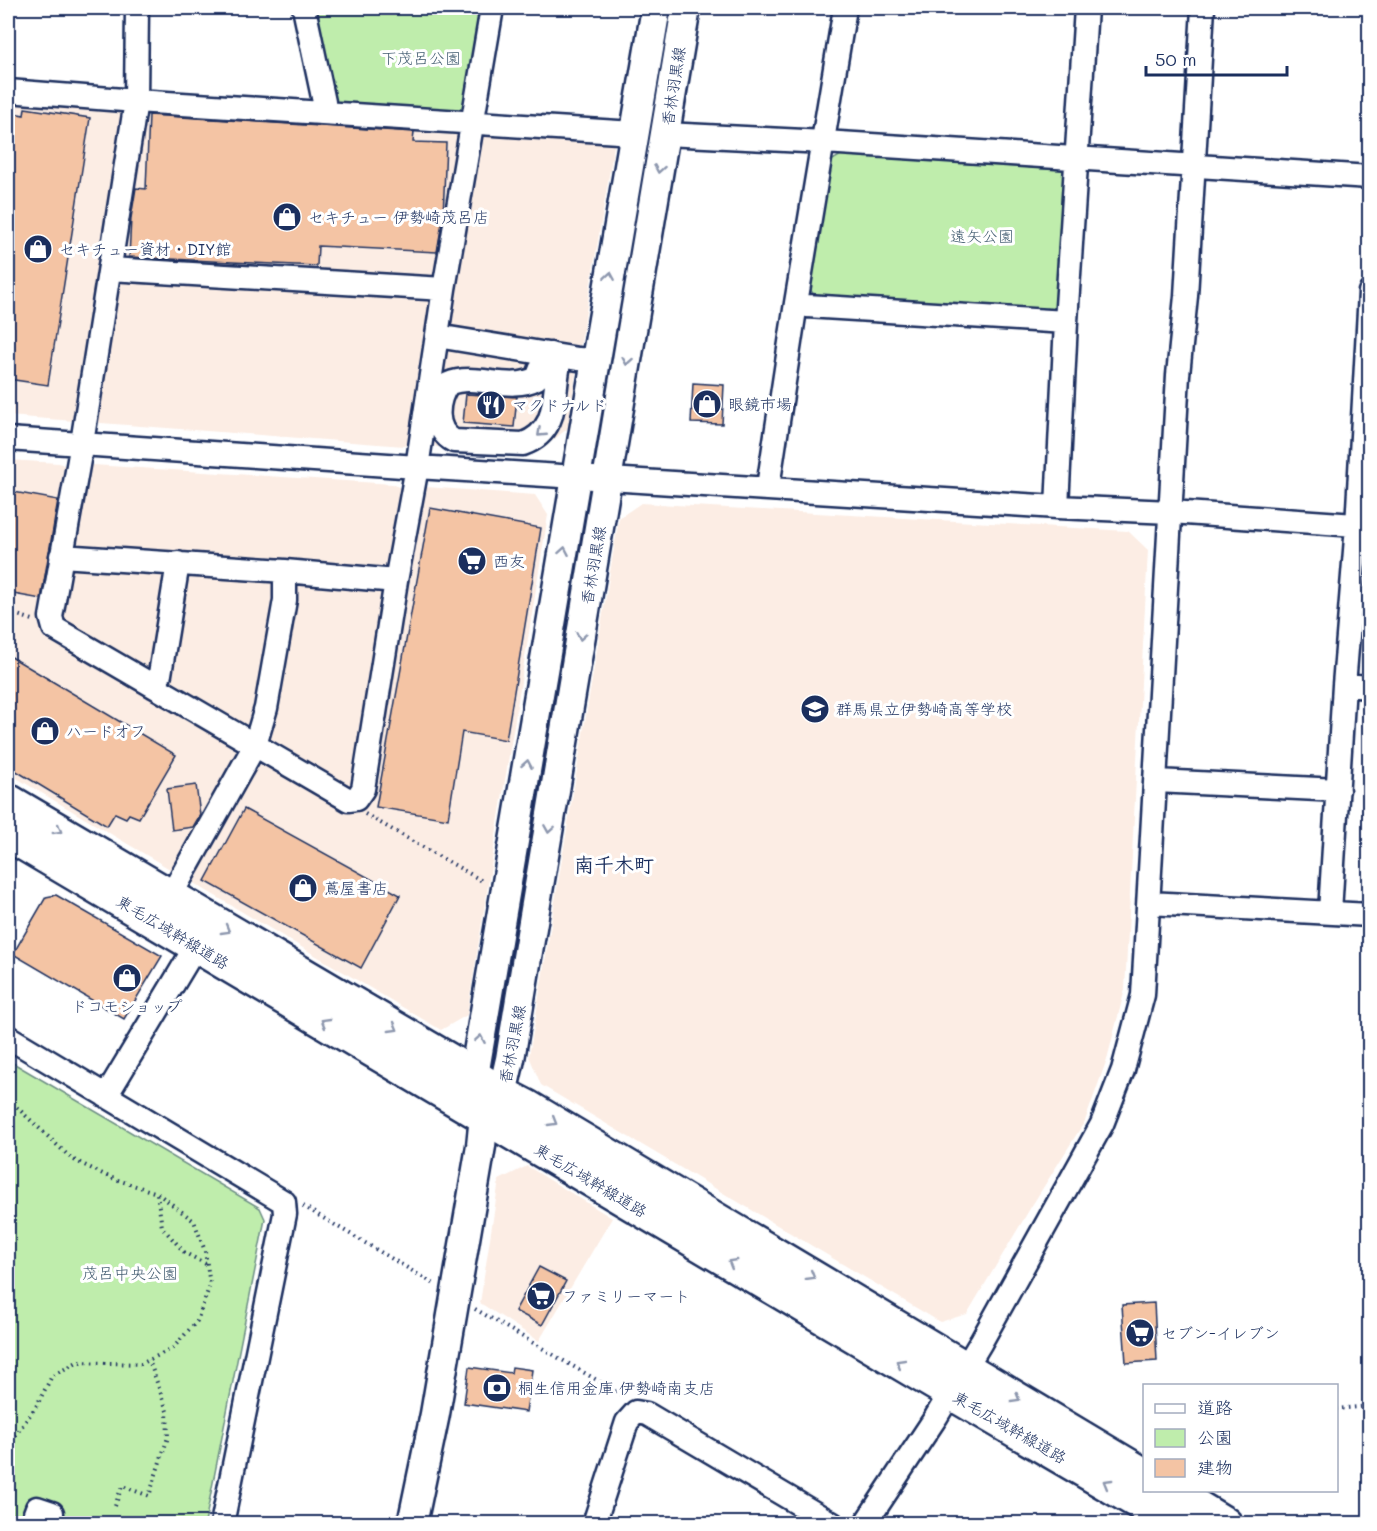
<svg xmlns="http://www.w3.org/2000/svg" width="1377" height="1531" viewBox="0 0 1377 1531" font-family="Mali,'Klee One',sans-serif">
  <rect width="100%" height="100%" fill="#fff"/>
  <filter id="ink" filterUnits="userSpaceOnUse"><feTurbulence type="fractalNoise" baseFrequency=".0167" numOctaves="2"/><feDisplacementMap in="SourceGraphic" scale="12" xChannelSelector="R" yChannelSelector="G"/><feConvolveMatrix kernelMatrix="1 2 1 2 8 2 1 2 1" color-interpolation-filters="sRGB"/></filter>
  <g filter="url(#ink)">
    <path fill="#fcede4" d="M8 103 607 137 614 146 578 359 568 428 540 451 436 447 430 443H411L404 446 8 416Z
      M8 460 59 463 66 466 86 468 93 465 393 484 402 489 420 491 426 487 535 495 548 515 467 1015 441 1030 8 773Z
      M641 503 1128 531 1148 550 1125 989 1107 1059 1085 1121 1031 1207 967 1314 940 1322 541 1085 529 1056 619 518Z
      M527 1166 612 1218 539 1341 480 1303 499 1180Z"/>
    <path fill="#bfedac" stroke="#6d8e85" stroke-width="1.5" d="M312 8H484L468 105 463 111 335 105Z
      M841 155 1064 170 1069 178 1061 309 1053 313 814 295 810 289 831 161Z
      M8 1060 260 1208 265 1219 205 1523 8 1524Z"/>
    <path fill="#f4c4a4" stroke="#1b2f5e" stroke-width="1.5" d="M25 108 90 118 48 385 8 379V112L24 115Z
      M149 115 414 132 413 142 446 143 443 217 437 252 318 246 317 266 129 257 131 218 136 188 146 189Z
      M693 383 724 385 722 424 691 423Z
      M466 394 517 397 514 427 463 423Z
      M8 491 58 500 41 599 8 593Z
      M430 508 541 528 506 740 462 732 448 819 376 807Z
      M8 655 176 755 139 818 129 814 126 818 115 813 107 826 8 766Z
      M196 785 200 815 193 827 172 830 167 789Z
      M244 809 400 895 361 968 205 881Z
      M56 895 162 956 124 1019 13 954 46 897Z
      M539 1267 566 1281 542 1325 515 1311Z
      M1154 1303 1157 1361 1126 1363 1122 1305Z
      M469 1367 511 1373 512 1367 532 1370 526 1412 464 1403Z"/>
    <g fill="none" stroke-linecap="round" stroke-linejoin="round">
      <g stroke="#1b2f5e" stroke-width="27">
        <path id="minor" d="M137 8 136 101 82 443 51 617 54 628 349 800 356 799 363 789 396 581 417 467 444 289 492 8
          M304 8 324 102V113
          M8 91 136 101 634 133
          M665 134 824 142 1370 177
          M110 269 444 289
          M796 303 807 306 1066 322
          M437 336 578 359 596 360
          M549 362 558 370C553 401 557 432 523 444L454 441C433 430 436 401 448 384 476 372 509 393 537 378L541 368 549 362 550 354
          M8 439 417 467 1057 507 1171 512 1370 526
          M768 487 796 303 845 8
          M1057 507 1066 322 1086 8
          M61 556 285 571 396 581
          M1344 685 1370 687
          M155 687 160 674 178 563
          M1156 781 1338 790
          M170 897 255 745 266 708 285 600V571
          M1149 903 1370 915
          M1330 912 1344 685 1357 526 1370 292
          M8 1037 284 1202 285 1214 222 1524
          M106 1096 196 946
          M31 1524 37 1508 52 1513
          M594 1524 627 1422 636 1412 647 1414 833 1524
          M865 1524 936 1417 981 1342 1102 1124 1123 1070 1143 995 1178 375 1186 296 1203 8"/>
      </g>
      <g stroke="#1b2f5e" stroke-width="33">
        <path id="major" d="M489 1110 502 1094 510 1059 686 8
          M412 1524 435 1414 481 1146 484 1116 474 1076 656 8"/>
      </g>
      <g stroke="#1b2f5e" stroke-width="38">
        <path id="highway" d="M8 801 450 1061 502 1094 527 1107 1144 1475
          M8 834 921 1375 1176 1524
          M1169 1490 1225 1524"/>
      </g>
      <path stroke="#1b2f5e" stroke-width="4" stroke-dasharray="1.5 4.5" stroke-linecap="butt" d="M8 612 33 620
        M365 814 484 882
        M8 1099 72 1159 109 1177 157 1193 194 1221 205 1251 210 1285 197 1321 173 1348 141 1364 77 1362 52 1376 37 1405 8 1446
        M157 1194 162 1227 185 1253 206 1264
        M303 1206 436 1285
        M475 1309 624 1396
        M1336 1409 1370 1406
        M8 1477 12 1465 8 1445
        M115 1506 122 1486 149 1496 168 1437 167 1411 149 1360"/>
      <use href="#minor" stroke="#fff" stroke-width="22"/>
      <use href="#major" stroke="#fff" stroke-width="28"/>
      <use href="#highway" stroke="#fff" stroke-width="33"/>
    </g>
    <defs><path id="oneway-chevron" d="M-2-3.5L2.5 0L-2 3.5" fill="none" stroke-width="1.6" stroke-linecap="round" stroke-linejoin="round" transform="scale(1.5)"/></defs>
    <g stroke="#8d97ae">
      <use href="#oneway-chevron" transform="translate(659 169) rotate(100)"/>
      <use href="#oneway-chevron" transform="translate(610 276) rotate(-81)"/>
      <use href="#oneway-chevron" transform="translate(627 361) rotate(100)"/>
      <use href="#oneway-chevron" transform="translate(541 433) rotate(137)"/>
      <use href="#oneway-chevron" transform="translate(564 551) rotate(-80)"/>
      <use href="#oneway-chevron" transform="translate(581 636) rotate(100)"/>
      <use href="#oneway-chevron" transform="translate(527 764) rotate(-80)"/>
      <use href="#oneway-chevron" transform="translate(549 829) rotate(99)"/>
      <use href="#oneway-chevron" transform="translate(58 830) rotate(31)"/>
      <use href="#oneway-chevron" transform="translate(226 930) rotate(30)"/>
      <use href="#oneway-chevron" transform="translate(325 1022) rotate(-149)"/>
      <use href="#oneway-chevron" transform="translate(394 1028) rotate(30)"/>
      <use href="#oneway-chevron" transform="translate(480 1039) rotate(-80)"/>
      <use href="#oneway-chevron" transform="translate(553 1122) rotate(31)"/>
      <use href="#oneway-chevron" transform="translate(732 1263) rotate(-149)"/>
      <use href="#oneway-chevron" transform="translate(811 1276) rotate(31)"/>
      <use href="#oneway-chevron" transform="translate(900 1363) rotate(-149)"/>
      <use href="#oneway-chevron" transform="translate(1016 1398) rotate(31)"/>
      <use href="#oneway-chevron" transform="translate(1107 1483) rotate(-150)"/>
    </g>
  </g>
  <defs>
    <g id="shop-disc" transform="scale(1.5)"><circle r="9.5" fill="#1b2f5e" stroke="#fff"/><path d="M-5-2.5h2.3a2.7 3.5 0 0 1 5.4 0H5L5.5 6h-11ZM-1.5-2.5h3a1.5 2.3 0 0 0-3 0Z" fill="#fff"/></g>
    <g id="restaurant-disc" transform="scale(1.5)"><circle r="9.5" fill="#1b2f5e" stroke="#fff"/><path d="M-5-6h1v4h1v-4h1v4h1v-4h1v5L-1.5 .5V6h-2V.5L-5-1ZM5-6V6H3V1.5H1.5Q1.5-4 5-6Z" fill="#fff"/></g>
    <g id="supermarket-disc" transform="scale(1.5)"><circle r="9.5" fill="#1b2f5e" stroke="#fff"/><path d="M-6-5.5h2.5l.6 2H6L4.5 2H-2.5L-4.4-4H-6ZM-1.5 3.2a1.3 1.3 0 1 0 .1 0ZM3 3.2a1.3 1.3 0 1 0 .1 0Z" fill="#fff"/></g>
    <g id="school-disc" transform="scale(1.5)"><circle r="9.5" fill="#1b2f5e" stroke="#fff"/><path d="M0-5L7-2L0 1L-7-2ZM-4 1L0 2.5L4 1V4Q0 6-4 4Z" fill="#fff"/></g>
    <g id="bank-disc" transform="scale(1.5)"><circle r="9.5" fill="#1b2f5e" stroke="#fff"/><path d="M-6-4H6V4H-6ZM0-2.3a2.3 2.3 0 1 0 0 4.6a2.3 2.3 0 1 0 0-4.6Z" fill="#fff"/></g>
  </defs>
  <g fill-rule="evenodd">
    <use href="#shop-disc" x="287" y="217"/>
    <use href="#shop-disc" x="38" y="249"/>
    <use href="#shop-disc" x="707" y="404"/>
    <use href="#restaurant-disc" x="491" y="405"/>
    <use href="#supermarket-disc" x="472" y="561"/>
    <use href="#school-disc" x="815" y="709"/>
    <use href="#shop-disc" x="45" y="731"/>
    <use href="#shop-disc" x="303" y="888"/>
    <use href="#shop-disc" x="127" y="978"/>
    <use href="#supermarket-disc" x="541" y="1296"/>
    <use href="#supermarket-disc" x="1140" y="1333"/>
    <use href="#bank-disc" x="497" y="1388"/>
  </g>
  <g text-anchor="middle" stroke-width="6" stroke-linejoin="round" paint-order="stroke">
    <g font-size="16" fill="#445e72" stroke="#fff">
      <text x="421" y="64">下茂呂公園</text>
      <text x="982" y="242">遠矢公園</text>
      <text x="130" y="1279">茂呂中央公園</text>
    </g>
    <g font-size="16" fill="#1b2f5e" stroke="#fff">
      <text transform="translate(673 86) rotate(-81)" y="6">香林羽黒線</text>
      <text transform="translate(593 565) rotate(-80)" y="6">香林羽黒線</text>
      <text transform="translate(173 932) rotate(31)" y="6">東毛広域幹線道路</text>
      <text transform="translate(512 1044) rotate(-79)" y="6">香林羽黒線</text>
      <text transform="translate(591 1180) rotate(31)" y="6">東毛広域幹線道路</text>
      <text transform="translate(1010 1427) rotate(30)" y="6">東毛広域幹線道路</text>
    </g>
    <g font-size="16" fill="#1b2f5e" stroke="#fff" text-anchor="start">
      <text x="308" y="223">セキチュー 伊勢崎茂呂店</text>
      <text x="59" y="255">セキチュー資材・DIY館</text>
      <text x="728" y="410">眼鏡市場</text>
      <text x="512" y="411">マクドナルド</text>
      <text x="493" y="567">西友</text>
      <text x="836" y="715">群馬県立伊勢崎高等学校</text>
      <text x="66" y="737">ハードオフ</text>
      <text x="324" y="894">蔦屋書店</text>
      <text x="127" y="1012" text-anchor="middle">ドコモショップ</text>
      <text x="562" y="1302">ファミリーマート</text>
      <text x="1161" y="1339">セブン-イレブン</text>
      <text x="518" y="1394">桐生信用金庫 伊勢崎南支店</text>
    </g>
    <g font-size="20" font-weight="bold" fill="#1b2f5e" stroke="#fff">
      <text x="614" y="872">南千木町</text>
    </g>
  </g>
  <rect width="1377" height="1531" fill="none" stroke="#fff" stroke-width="30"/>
  <rect x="15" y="15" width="1347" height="1501" fill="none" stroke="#1b2f5e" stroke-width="2" filter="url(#ink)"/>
  <rect x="1143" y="1384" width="195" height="108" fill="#ffffff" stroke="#a4acbf" stroke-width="1.5"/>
  <rect x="1155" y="1404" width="30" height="9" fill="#ffffff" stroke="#a4acbf" stroke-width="1.5"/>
  <text x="1197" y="1414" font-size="18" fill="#1b2f5e">道路</text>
  <rect x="1155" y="1429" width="30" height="18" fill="#bfedac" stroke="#a4acbf" stroke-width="1.5"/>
  <text x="1197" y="1444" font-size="18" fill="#1b2f5e">公園</text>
  <rect x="1155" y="1459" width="30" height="18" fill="#f4c4a4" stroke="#a4acbf" stroke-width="1.5"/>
  <text x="1197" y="1474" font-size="18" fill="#1b2f5e">建物</text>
  <path d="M1146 66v9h141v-9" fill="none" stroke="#1b2f5e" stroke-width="3"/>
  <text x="1155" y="66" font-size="18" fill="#1b2f5e" stroke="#ffffff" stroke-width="4.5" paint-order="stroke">50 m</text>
</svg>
